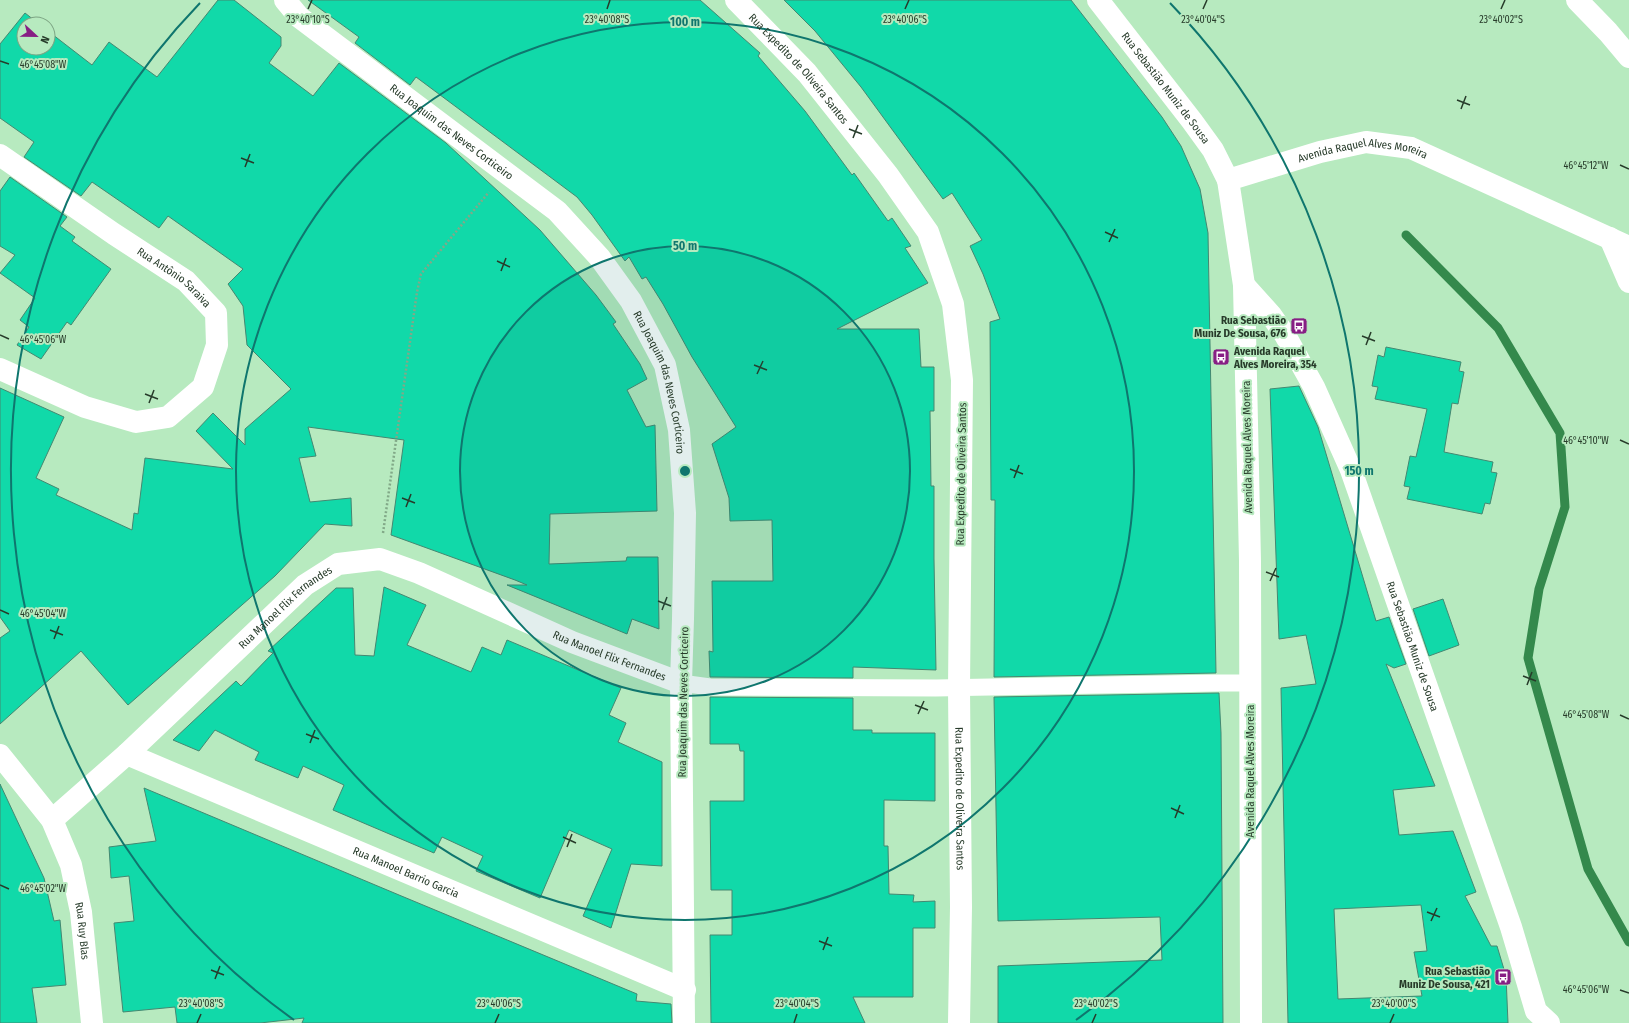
<svg xmlns="http://www.w3.org/2000/svg" width="1629" height="1023" viewBox="0 0 1629 1023" font-family="'Fira Sans Condensed',sans-serif">
  <rect width="100%" height="100%" fill="#b7eabf"/>
  <g fill="none" stroke-linecap="round" stroke-linejoin="round">
    <path stroke="#34894c" stroke-width="9" d="M1406 235 1498 328 1560 433 1565 507 1539 589 1528 658 1588 869 1629 942"/>
  </g>
  <path fill="#11d9a9" stroke="#448871" fill-rule="evenodd" d="M218 0H234L281 37V46L269 63 313 96 339 63 446 143 540 230 596 295 616 322 613 324 640 364 647 379 627 390 646 427 655 425 657 511 550 514 549 564 626 561 627 557H658L659 629 632 619 627 634 507 585H527L515 580 391 535 404 440 308 427 316 456 299 458 310 502 351 498 352 526 325 524 275 576 128 705 81 651 0 724V638L10 631 0 617V388L64 417 36 478 59 489 56 495 132 530 134 513 138 514 145 458 233 469 196 431 213 413 245 445V429L291 389 247 345 243 306 228 284 243 269 168 216 159 228 92 182 81 196 24 157 34 142 0 118V44L25 13 39 24H24V48H48V31L92 65 109 42 157 77Z
    M308 0H700L760 53 758 56 805 111 852 175 854 173 888 221 892 218 911 246 905 248 928 283 837 329H919L921 367H934V411H930L931 486H934V559L936 670 853 667V678L710 677 709 651 713 652 712 581H773L772 520 730 521 729 498 712 444 736 427 692 357 663 304 646 277 642 279 629 257 625 261 592 215 577 197 416 77 410 85 355 43 359 37Z
    M784 0H1071L1162 117 1181 146 1200 189 1208 233 1216 673 994 677 995 500H991L990 322 1000 319 983 274 970 246 982 240 952 193 943 199 861 87 815 31Z
    M10 177 67 217 60 226 75 237 72 241 111 269 71 325 67 322 41 359 17 345 29 327 20 320 35 298 0 273 15 255 0 246V191Z
    M1386 347 1461 362 1459 371 1464 372 1458 404 1452 403 1444 452 1493 462 1491 472 1497 473 1490 504 1485 503 1482 514 1407 499 1410 487 1404 486 1410 456 1416 457 1427 409 1375 399 1378 387 1372 386 1378 355 1384 357Z
    M1299 386 1318 427 1376 621 1389 617 1406 664 1394 668 1386 664 1435 786 1393 790 1399 835 1453 831 1476 892 1465 896 1491 946H1497L1506 976 1508 1023H1288L1281 688 1316 684 1306 635 1279 639 1270 389ZM1421 905 1427 951 1414 952 1422 996 1338 999 1334 909Z
    M384 587 426 605 407 645 471 672 482 647 501 655 507 640 621 688 609 715 626 723 618 742 662 762V866L631 864 611 928 583 916 612 849 569 830 540 898 476 871 483 856 442 837 434 853 333 810 344 785 303 766 298 778 255 760 259 752 215 730 199 751 173 740 236 681 241 686 273 653 268 651 336 588H353L355 655 374 656Z
    M1443 599 1459 645 1429 656 1413 609Z
    M1219 693 1221 733 1223 1023H998V966L1162 960 1160 917 998 921 994 697Z
    M710 697 853 698V730H872V733H935V801L884 800V846H888L889 894 914 895 913 902 935 901V928H913V997H853L865 1023H711L710 935H732V890H711L710 801H744V751H740L739 744H710Z
    M0 784 44 878 54 921 60 920 66 985 32 988 37 1023H0Z
    M144 788 399 895 637 994 636 1001 671 1004 672 1023H302L304 1018 260 1023H177L175 1007 123 1012 114 923 134 921 129 876 111 878 109 847 156 841Z"/>
  <g fill="none" stroke-linecap="round" stroke-linejoin="round">
    <path stroke="#82a988" stroke-width="2.5" stroke-dasharray="2 2" stroke-linecap="butt" d="M383 533 417 292 421 274 489 192"/>
    <path stroke="#fff" stroke-width="17" d="M681 683 710 687 936 688 1219 683H1250"/>
    <g stroke="#fff" stroke-width="22">
      <path id="s1" d="M285 0 299 17 557 211 600 258 631 301 665 365 679 430 685 513 683 619 681 683 684 1023"/>
      <path id="s2" d="M736 0 807 73 888 175 928 232 953 304 962 380 959 688 961 907 959 1023"/>
      <path id="s3" d="M1098 0 1192 121 1213 150 1228 180"/>
      <path d="M1577 0 1608 32 1629 57"/>
      <path id="s4" d="M0 155 114 234 186 281 216 313 217 345 203 387 168 417 136 422 85 407 0 369"/>
      <path d="M1610 238 1629 282"/>
      <path id="s5" d="M1244 285 1271 315 1285 335 1314 387 1351 470 1511 927 1536 1011 1549 1023"/>
      <path id="s6" d="M127 754 685 990"/>
      <path id="s7" d="M0 755 52 820 71 865 81 912 92 1023"/>
      <path id="s8" d="M52 820 127 754 305 585 338 564 380 559 419 573 572 642 681 683"/>
      <path id="s9" d="M1251 1023 1250 561 1244 285 1228 180 1320 152 1366 142 1411 148 1629 247"/>
    </g>
  </g>
  <path fill="none" stroke="#273b2a" stroke-width="1.5" d="M308 9 312 0M607 9 610 0M905 9 909 0M1203 9 1207 0M1501 9 1505 0M0 61 9 64M1457 100 1470 105M1461 109 1466 96M849 129 862 134M853 138 858 125M241 158 254 163M1620 165 1629 169M245 167 250 154M1105 232 1118 238M1109 242 1115 229M497 261 510 267M501 271 506 258M0 335 9 339M1362 336 1375 341M1366 345 1371 332M754 365 767 370M757 374 763 361M145 394 158 399M149 403 154 390M1620 440 1629 444M1010 469 1023 474M1014 478 1019 465M402 498 415 503M406 507 411 494M1266 572 1279 577M1270 581 1276 568M658 601 671 606M0 610 9 614M662 610 667 597M50 630 63 635M54 639 59 626M1523 676 1536 681M1527 685 1532 672M915 705 928 710M918 714 924 701M1620 715 1629 719M306 734 319 739M310 743 315 730M1171 808 1184 814M1175 818 1180 805M563 837 576 843M567 847 572 834M0 885 9 889M1427 912 1440 917M1431 921 1437 908M819 941 832 946M823 950 828 937M211 970 224 975M215 979 220 966M1620 990 1629 993M197 1023 201 1014M495 1023 499 1014M794 1023 797 1014M1092 1023 1096 1014M1390 1023 1394 1014"/>
  <circle cx="685" cy="471" r="225" fill="#0f766e" fill-opacity=".12"/>
  <g fill="none" stroke="#0f766e" stroke-width="2">
    <circle cx="685" cy="471" r="225"/>
    <circle cx="685" cy="471" r="449"/>
    <path d="M294 1020A674 674 0 0 1 200 3M1170 3A674 674 0 0 1 1076 1020"/>
  </g>
  <defs>
    <g id="bus-square" transform="scale(0.9)"><rect x="-9" y="-9" width="18" height="18" rx="4" fill="#871e84" stroke="#b7eabf"/><path d="M-5-6H5V4H4V6H2V4H-2V6H-4V4H-5ZM-3.5-4V0h7V-4ZM-3.5 1.2v1.5H-2V1.2ZM2 1.2v1.5H3.5V1.2Z" fill="#fff"/></g>
  </defs>
  <g fill-rule="evenodd">
    <use href="#bus-square" x="1299" y="326"/>
    <use href="#bus-square" x="1221" y="357"/>
    <use href="#bus-square" x="1503" y="977"/>
  </g>
  <g text-anchor="middle" stroke-width="4" stroke-linejoin="round" paint-order="stroke">
    <g font-size="11" fill="#273b2a" stroke="#b7eabf">
      <text dy="4" stroke="none"><textPath href="#s2" startOffset="93">Rua Expedito de Oliveira Santos</textPath></text>
      <text dy="4" stroke="none"><textPath href="#s3" startOffset="111">Rua Sebastião Muniz de Sousa</textPath></text>
      <text dy="4" stroke="none"><textPath href="#s1" startOffset="213">Rua Joaquim das Neves Corticeiro</textPath></text>
      <text dy="4" stroke="none"><textPath href="#s9" startOffset="984">Avenida Raquel Alves Moreira</textPath></text>
      <text dy="4" stroke="none"><textPath href="#s4" startOffset="213">Rua Antônio Saraiva</textPath></text>
      <text dy="4" stroke="none"><textPath href="#s1" startOffset="549">Rua Joaquim das Neves Corticeiro</textPath></text>
      <text transform="translate(1247 447) rotate(-91)" y="4">Avenida Raquel Alves Moreira</text>
      <text transform="translate(961 474) rotate(-89)" y="4">Rua Expedito de Oliveira Santos</text>
      <text dy="4" stroke="none"><textPath href="#s8" startOffset="316">Rua Manoel Flix Fernandes</textPath></text>
      <text dy="4" stroke="none"><textPath href="#s5" startOffset="402">Rua Sebastião Muniz de Sousa</textPath></text>
      <text dy="4" stroke="none"><textPath href="#s8" startOffset="676">Rua Manoel Flix Fernandes</textPath></text>
      <text transform="translate(683 702) rotate(-89)" y="4">Rua Joaquim das Neves Corticeiro</text>
      <text transform="translate(1250 771) rotate(-90)" y="4">Avenida Raquel Alves Moreira</text>
      <text dy="4" stroke="none"><textPath href="#s2" startOffset="873">Rua Expedito de Oliveira Santos</textPath></text>
      <text dy="4" stroke="none"><textPath href="#s6" startOffset="303">Rua Manoel Barrio Garcia</textPath></text>
      <text dy="4" stroke="none"><textPath href="#s7" startOffset="199">Rua Ruy Blas</textPath></text>
    </g>
    <g font-size="11" font-weight="bold" fill="#273b2a" stroke="#b7eabf" text-anchor="end">
      <text x="1286" y="324">Rua Sebastião<tspan x="1286" dy="13">Muniz De Sousa, 676</tspan></text>
      <text x="1234" y="355" text-anchor="start">Avenida Raquel<tspan x="1234" dy="13">Alves Moreira, 354</tspan></text>
      <text x="1490" y="975">Rua Sebastião<tspan x="1490" dy="13">Muniz De Sousa, 421</tspan></text>
    </g>
  </g>
  <g font-size="10" text-anchor="middle" fill="#273b2a" stroke="#b7eabf" stroke-width="4" stroke-linejoin="round" paint-order="stroke">
    <text x="308" y="23">23°40'10"S</text>
    <text x="607" y="23">23°40'08"S</text>
    <text x="905" y="23">23°40'06"S</text>
    <text x="1203" y="23">23°40'04"S</text>
    <text x="1501" y="23">23°40'02"S</text>
    <text x="43" y="68">46°45'08"W</text>
    <text x="1586" y="169">46°45'12"W</text>
    <text x="43" y="343">46°45'06"W</text>
    <text x="1586" y="444">46°45'10"W</text>
    <text x="43" y="617">46°45'04"W</text>
    <text x="1586" y="718">46°45'08"W</text>
    <text x="43" y="892">46°45'02"W</text>
    <text x="1586" y="993">46°45'06"W</text>
    <text x="201" y="1007">23°40'08"S</text>
    <text x="499" y="1007">23°40'06"S</text>
    <text x="797" y="1007">23°40'04"S</text>
    <text x="1096" y="1007">23°40'02"S</text>
    <text x="1394" y="1007">23°40'00"S</text>
  </g>
  <circle cx="685" cy="471" r="6" fill="#0f766e" stroke="#b7eabf" stroke-width="2"/>
  <g font-size="12" text-anchor="middle" font-weight="bold" fill="#0f766e" stroke="#b7eabf" stroke-width="4" stroke-linejoin="round" paint-order="stroke">
    <text x="685" y="26">100 m</text>
    <text x="685" y="250">50 m</text>
    <text x="1359" y="475">150 m</text>
  </g>
  <g transform="translate(36 36) rotate(112)"><circle r="19" fill="#b7eabf" stroke="#7da483"/>
  <path d="M0-3L7 15L0 10L-7 15Z" fill="#871e84"/>
  <text y="-6" font-size="11" font-weight="bold" text-anchor="middle" fill="#273b2a">N</text>
  </g>
</svg>
